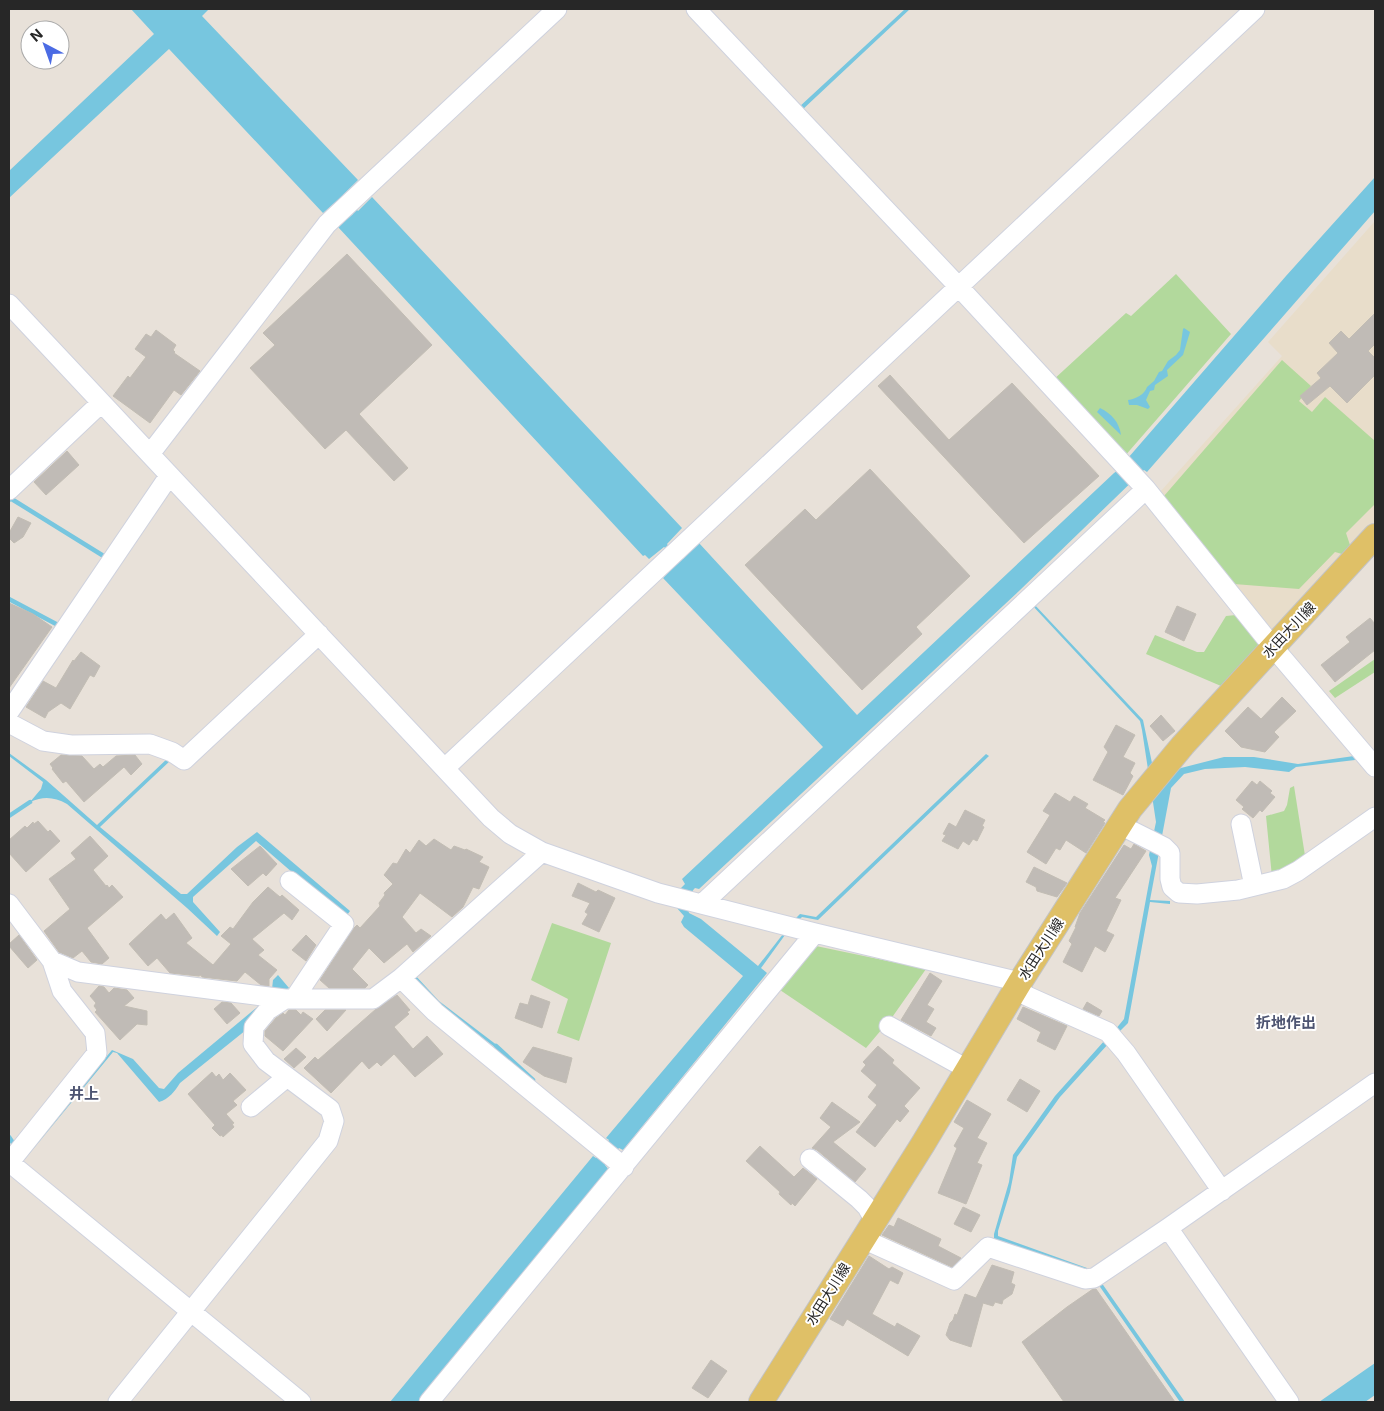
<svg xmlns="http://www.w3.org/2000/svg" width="1384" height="1411" viewBox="0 0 1384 1411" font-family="Inter,'Noto Sans JP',sans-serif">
  <rect width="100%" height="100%" fill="#e8e1d9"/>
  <path fill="#e8ddca" d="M1375 221V521L1271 635 1160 492 1282 356 1268 342Z"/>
  <path fill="#b2d99c" d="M1176 274 1231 334 1124 457 1052 381 1126 313 1131 316Z
    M1282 360 1311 386 1299 401 1312 412 1325 397 1375 441V504L1346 533 1350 545 1342 554 1335 552 1299 589 1234 584 1164 496Z
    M1236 615 1260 644 1221 686 1146 654 1155 635 1197 652H1204L1226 616Z
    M1375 659V672L1335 698 1329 691Z
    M1294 786 1306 862 1272 877 1266 816 1284 811 1287 805 1290 788Z
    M552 923 611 943 579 1041 557 1033 568 999 531 980Z
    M816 946 926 969 893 1016 866 1048 780 990Z"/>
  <path fill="#77c6df" d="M131 9H209L202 16 358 180 343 195 358 211 372 197 682 528 667 544 670 548 668 550 664 547 649 559 645 555 643 556 338 227 353 214 339 199 323 213 169 49 9 198V171L154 34Z
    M905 9H910L801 111 798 108Z
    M1375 177V211L1147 472 1144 470 1019 591 699 889 695 888C689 894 686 905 689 913L701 919 758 966 783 934 785 935 761 968 767 973 623 1150 619 1148 605 1165 609 1170 418 1402H390L593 1156 596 1158 609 1140 606 1138 743 976 684 927 681 922 684 916 676 907 680 889 685 884 682 879 823 747 663 578 679 561 680 556 683 559 699 543 857 715 1114 473 1131 461 1128 458 1286 276Z
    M1184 328 1190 332 1183 355 1167 370 1168 376 1155 385 1154 390 1150 391 1146 400 1150 407 1148 409 1137 405H1129L1128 400C1136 399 1145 394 1147 387L1154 381 1159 372 1162 371 1168 361 1176 355 1180 350 1183 329Z
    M1100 408C1112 414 1119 422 1121 435L1097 412Z
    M1033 603 1143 720 1152 763 1158 772 1170 774 1181 768 1224 757H1254L1298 764 1354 756 1355 760 1296 767 1289 772 1245 767 1205 769 1184 774 1171 788 1150 900 1170 901V904L1150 902 1128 1023 1118 1033 1115 1030 1124 1019 1152 866 1149 855 1156 822 1142 730 1140 721 1031 604Z
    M9 753 46 780 97 825 169 757 171 760 100 827 181 894H187L237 847 257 832 350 911 345 918 256 841 193 897V902L220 932 217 936 187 908 67 804C54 797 44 796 30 802L41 789 43 782 9 756Z
    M986 754 989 756 818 920 802 917 800 919 796 918 800 914 816 917Z
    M278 975 289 988 278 994 246 1030 180 1083C175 1091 169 1099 159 1102L117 1053 113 1052 20 1165 18 1163 112 1050 133 1059 159 1088 164 1089 178 1073 262 1003 272 989 273 980Z
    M415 975 439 1001 502 1049 500 1051 436 1003 413 977Z
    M1105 1040 1109 1043 1060 1097 1017 1157 1010 1192 998 1231V1236L1087 1268V1272L998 1240 996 1242 994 1241V1234L1009 1182 1013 1155 1055 1096Z
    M1101 1282 1185 1402H1180L1098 1284Z
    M1375 1363V1395L1365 1402H1319Z"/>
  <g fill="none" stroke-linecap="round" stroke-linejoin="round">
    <path stroke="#77c6df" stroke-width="4.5" d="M9 500 10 498 102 555
      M9 599 58 625
      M9 816 30 802
      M496 1046 533 1080
      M9 1137 13 1143"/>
  </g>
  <path fill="#c0bbb6" stroke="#c2bdb4" d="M347 254 432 345 359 414 408 468 394 481 346 430 325 449 250 368 275 345 263 333Z
    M1375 313V344L1368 351 1375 358V375L1347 403 1330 386 1307 405 1300 396 1321 378 1317 373 1338 353 1329 343 1341 331 1349 339Z
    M156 330 176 345 173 350 175 352 174 353 200 371 181 395 174 390 150 423 113 396 128 376 130 378 146 357 135 349 146 334 151 337Z
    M890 375 949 440 1012 383 1099 476 1024 543 878 386Z
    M67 451 79 465 46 495 34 482Z
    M870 469 970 576 916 627 922 634 862 690 745 565 805 509 816 520Z
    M18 517 31 523 23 537 14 543 9 538V533Z
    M9 603 33 614 52 627 9 688Z
    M1177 606 1196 614 1184 641 1165 632Z
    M1370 618 1375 624V650L1335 682 1321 665 1350 642 1346 637Z
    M81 652 100 666 94 677 90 675 70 709 61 703 48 712 45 718 26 707 43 681 56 688 73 660 74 661Z
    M1282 697 1296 711 1274 732 1279 737 1265 752 1241 747 1225 731 1248 707 1261 719Z
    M1161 715 1175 731 1163 741 1150 726Z
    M1116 725 1135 735 1123 757 1135 763 1130 773 1133 776 1123 795 1093 780 1108 752 1104 747Z
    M61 755 82 756 94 769 100 764 103 767 116 756 135 755 142 764 131 775 124 767 84 802 66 781 63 783 52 769 53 768 50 764Z
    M1252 781 1257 785 1260 781 1272 791 1270 793 1275 797 1262 812 1260 810 1253 818 1242 809 1244 807 1236 800Z
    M1055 793 1070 802 1074 796 1088 804 1085 808 1105 820 1103 822 1105 823 1086 853 1066 840 1060 850 1056 848 1046 864 1027 852 1050 815 1043 811Z
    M965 810 985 820 982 826 984 827 977 841 973 839 969 845 963 841 958 849 942 841 946 835 943 834 949 823 956 827Z
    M38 821 48 832 50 830 60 841 26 872 9 853V840L25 826 27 828 33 822 34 824Z
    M90 836 108 856 93 870 106 886 107 885 109 888 112 885 123 897 87 928 109 958 102 964 91 962 82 951 73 958 59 952 44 931 70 909 49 879 76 859 71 853Z
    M434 839 451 850 454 846 465 850 466 849 483 857 479 862 489 867 479 889 473 887 463 907 452 917 420 893 402 917 416 933 421 929 431 936 413 952 407 944 384 963 369 948 352 969 368 985 365 988H329L320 980 354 928 357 925 360 928 380 906 379 903 385 895 384 893 393 884 384 875 393 863 397 864 406 849 410 853 419 840 426 846Z
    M1134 844 1146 851 1115 898 1121 900 1106 931 1114 935 1105 952 1095 946 1082 972 1063 962 1072 944 1069 941 1076 927H1075L1080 913 1124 845 1131 849Z
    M260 846 277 864 266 876 263 873 248 886 231 869Z
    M1034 867 1067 883 1057 897 1037 891 1036 887 1026 882Z
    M578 883 596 892 598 890 615 898 599 932 582 924 588 914 585 912 590 903 572 896Z
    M268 887 280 897 282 895 299 910 292 920 284 913 252 939 264 950 258 955 277 970 269 979V986L261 985 245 972 237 981 202 977 201 975 199 976 170 973 157 958 148 966 129 944 161 914 166 920 174 913 192 938 186 943 213 965 231 944 221 936 230 927 233 929 253 902Z
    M19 935 37 960 28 968 9 946V944Z
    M306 935 316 945 306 961 292 950Z
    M930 973 942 981 927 1005 934 1009 926 1022 936 1028 931 1036 901 1020Z
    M99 986 104 987 109 993 114 988 127 990 134 998 124 1006 147 1011V1025L137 1024 120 1040 95 1012 97 1010 94 1006 96 1003 90 996Z
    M397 995 410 1010 407 1012 409 1014 394 1027 413 1049 427 1036 443 1054 415 1077 394 1054 381 1066 377 1062 369 1069 362 1061 331 1093 304 1068 315 1057 318 1060 376 1009Z
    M531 995 550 1002 542 1028 515 1018 520 1003 528 1005Z
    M222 1002 231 1003 240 1013 227 1024 214 1009Z
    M1087 1002 1102 1011 1099 1016 1083 1009Z
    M1023 1007 1067 1026 1055 1050 1037 1041 1041 1032 1017 1019Z
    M289 1010H296L301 1015 303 1012 313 1019 283 1051 265 1036V1031L276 1018 283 1013 285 1015Z
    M325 1010H346L327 1031 316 1019Z
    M878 1046 894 1060 892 1063 920 1088 904 1106 909 1111 900 1122 897 1119 875 1147 856 1132 877 1105 868 1097 877 1085 861 1071 866 1065 863 1062Z
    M533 1047 572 1058 566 1083 544 1076 523 1062Z
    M296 1048 306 1057 294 1068 284 1059Z
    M212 1072 216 1077 219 1074 223 1080 230 1073 246 1090 233 1101 237 1105 226 1114 234 1123 232 1124 234 1127 223 1137 222 1135 220 1136 212 1128 215 1125 188 1094Z
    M1020 1079 1040 1091 1027 1112 1007 1100Z
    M967 1100 991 1114 977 1138 987 1143 977 1163 982 1165 966 1204 938 1193 957 1148 954 1146 964 1128 954 1122Z
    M832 1102 860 1122 833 1142 866 1169 855 1182 817 1150 812 1148 831 1127 820 1118Z
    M760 1146 794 1177 803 1168 817 1179 795 1206 792 1203 791 1205 779 1194 780 1192 746 1161Z
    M963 1207 980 1215 971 1232 954 1224Z
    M898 1218 941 1239 938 1246 961 1258 952 1267 882 1235 889 1225 894 1227Z
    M869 1256 889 1269 892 1267 903 1273 898 1284 890 1280 872 1314 895 1327 897 1323 920 1336 908 1356 847 1319 843 1326 830 1319Z
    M992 1265 1014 1272 1011 1283 1015 1285 1012 1294 1003 1300 1002 1304 995 1302 993 1306 983 1303 971 1347 950 1340 946 1335 950 1323 953 1320 955 1314 957 1315 965 1294 976 1298Z
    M1093 1289H1096L1175 1402H1064L1022 1342 1067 1307Z
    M711 1360 727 1371 708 1398 692 1388Z"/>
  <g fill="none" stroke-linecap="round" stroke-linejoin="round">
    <g stroke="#cfd2de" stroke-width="21">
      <path id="minor" d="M696 9 958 286 1146 489 1273 647 1375 767
        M9 304 491 818 510 834 542 852 658 893 815 933 1020 982
        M150 454 327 224 557 9
        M9 490 101 403
        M9 712 169 476
        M9 723 43 741 71 745 150 744 172 752 184 760 319 634
        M445 768 1255 9
        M1241 824 1254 886
        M1120 825 1164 847 1170 853V879L1172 887 1179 893 1197 894 1238 890 1283 879 1298 871 1375 817
        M290 881 344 924 294 999
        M9 904 52 961 62 991 95 1033 97 1053 9 1163
        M702 904 1146 489
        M52 961 78 972 285 999H373L401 978 542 852
        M401 978 435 1012 624 1167
        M1017 988 1027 996 1108 1032 1126 1053 1222 1191
        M889 1026 967 1069
        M251 1107 287 1077
        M810 1159 859 1199 867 1207 874 1220
        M9 1162 301 1402
        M1168 1228 1289 1402
        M863 1239 954 1280 988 1247 1085 1279 1094 1278 1168 1228 1375 1083
        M118 1402 328 1141 334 1121 330 1109 266 1061 253 1044 254 1027 268 1010 285 999
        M429 1402 815 933"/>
    </g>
    <g stroke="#c3c3c3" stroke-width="26">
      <path id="major" d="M761 1402 923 1144 1020 982 1130 809 1183 745 1375 536"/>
    </g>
    <use href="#minor" stroke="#fff" stroke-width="19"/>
    <use href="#major" stroke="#dfc067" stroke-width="24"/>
  </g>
  <g text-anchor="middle" stroke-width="4" stroke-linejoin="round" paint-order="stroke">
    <g font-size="14" fill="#272727" stroke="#fff">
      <text transform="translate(1289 630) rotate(-47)" y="5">水田大川線</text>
      <text transform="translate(1041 949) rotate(-57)" y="5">水田大川線</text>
      <text transform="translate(828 1294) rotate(-58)" y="5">水田大川線</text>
    </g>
    <g font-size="15" font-weight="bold" fill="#4d5471" stroke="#fff">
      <text x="1286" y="1028">折地作出</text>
      <text x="84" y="1099">井上</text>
    </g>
  </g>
  <rect width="1384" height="1411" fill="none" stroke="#272727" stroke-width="20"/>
  <g transform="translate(45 45) rotate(319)"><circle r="24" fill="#ffffff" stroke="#a9a9a9"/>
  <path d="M0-4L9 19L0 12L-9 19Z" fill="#4b6be4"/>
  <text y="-8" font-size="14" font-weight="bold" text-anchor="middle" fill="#272727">N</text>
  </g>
</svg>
